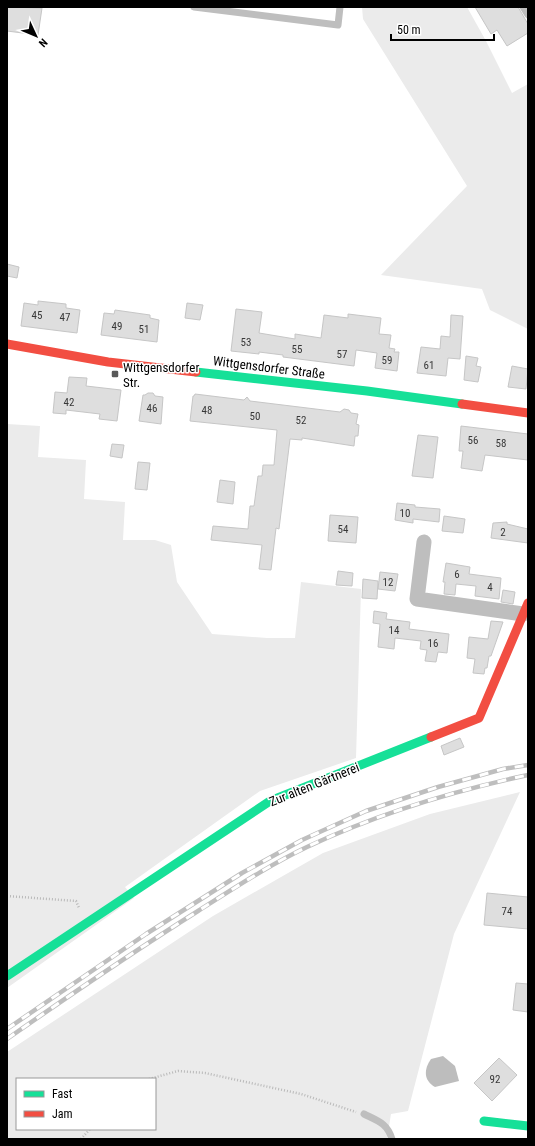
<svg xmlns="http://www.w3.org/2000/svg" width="535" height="1146" viewBox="0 0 535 1146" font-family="'Roboto Condensed',sans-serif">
  <rect width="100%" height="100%" fill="#fff"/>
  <path fill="#ebebeb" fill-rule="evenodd" d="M362 7H467L486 41 512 93 528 84V329L490 310 482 289 381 275 467 186 363 19Z
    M7 424 40 426 38 457 86 460 84 499 125 502 123 540H155L171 545 177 582 212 634 267 638H295L301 582 361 589 356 758 260 791 125 887 134 898 7 988Z
    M520 792 454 934 408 1111 391 1114 387 1139H7V1052L213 916 323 853 430 814ZM17 1079H155V1129H17Z"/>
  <path fill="#bdbdbd" d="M443 1056 455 1066 459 1081 435 1087C423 1080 424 1069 431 1059Z"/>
  <path fill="#dedede" stroke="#c6c6c6" d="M7 7 42 8 38 35 7 31Z
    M475 7H518L528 24V33L507 46 497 30 491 34Z
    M7 264 19 267 17 278 7 276Z
    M38 301 66 304V308L80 310 77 333 21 326 24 303 38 305Z
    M187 303 203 305 200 320 185 318Z
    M236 309 262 312 259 333 295 339V334L321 338 324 315 348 318V314L381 318 379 334 391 335 389 348 395 349 394 352H399L397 371 375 368 377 353 356 350 354 366 283 357V355L259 352V354L231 351Z
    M115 310 150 315V318L159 320 157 342 101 335 104 313 114 314Z
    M451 315 463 316 460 359 448 358 446 376 417 373 421 347 440 349 441 336 450 337Z
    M466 356 478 358 476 366 481 367 478 382 464 380Z
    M512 366 528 369 526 389 508 387Z
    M69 377 87 378 86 386 121 390 117 421 99 419 100 414 66 410V414L53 413 55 392 67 393Z
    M148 393H153L155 396 163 397 161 424 139 421 143 395H145Z
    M195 394 244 400 247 397 250 401 340 412 344 409 349 410 351 413 358 414 356 424 359 425 358 436H355L354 446 302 438V440L290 439 279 529 276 528 271 570 259 569 262 545 211 540 213 526 248 529 250 506H254L258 476H262L263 465H274L277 430 190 421 193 396H194Z
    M461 426 528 434V460L485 455 482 471 461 468 463 451H459Z
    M418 435 438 437 433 478 412 476Z
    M112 444 124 445 122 458 110 456Z
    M138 462 150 463 147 490 135 489Z
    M220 480 235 482 233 504 217 502Z
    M397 503 415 505V507L440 509 439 522 413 519V523L395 520Z
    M330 515 358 517 356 543 328 541Z
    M444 516 465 519 463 533 442 531Z
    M507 522V524L528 529V543L491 538 493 523Z
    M446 563 470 567 469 574 501 578 499 599 475 596 476 586 456 584 455 595 444 594 445 582H443Z
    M338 571 353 573 352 586 336 585Z
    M380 572 398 574 395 591 378 589Z
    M363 579 378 581 377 599 362 598Z
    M503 590 515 592 513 604 501 602Z
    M374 611 387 613 386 619 410 622 409 629 449 634 447 653 438 652 436 662 425 661 427 650 420 649 421 641 395 638 394 649 378 647 380 624 373 623Z
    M491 621 503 622 491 656H489L487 668H485L484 674 473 673 475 659 467 658 469 637 488 639Z
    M460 738 464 747 444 755 441 746Z
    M487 893 528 897V929L484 925Z
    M516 983 528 984V1012L513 1010Z
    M499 1058 517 1075 492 1101 474 1083Z"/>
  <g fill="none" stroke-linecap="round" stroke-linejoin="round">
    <path stroke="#b9b9b9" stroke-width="2.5" stroke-dasharray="1 2" stroke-linecap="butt" d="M7 896 76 901 79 908
      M149 1079 178 1071 205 1073 301 1094 356 1112
      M81 1139 90 1129"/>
    <path stroke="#bebebe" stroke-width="7" d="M194 7 338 25 340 7
      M523 7 528 15
      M364 1114C378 1121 387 1123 392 1139"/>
    <path stroke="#bebebe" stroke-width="15" d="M424 542 417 599 523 614"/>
    <path stroke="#16e098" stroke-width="9" d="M196 372 367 391 462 404
      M7 976 270 801 431 737
      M484 1121 528 1126"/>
    <path stroke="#f24e42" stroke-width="9" d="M7 344 108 362 196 372
      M462 404 528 413
      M431 737 479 718 528 603"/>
    <g stroke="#bebebe" stroke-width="4.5">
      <path id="rail" d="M7 1029 146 934 242 873 302 840 366 811 438 787 503 769 528 765
        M7 1039C70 995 133 952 198 911 233 889 269 865 307 847 377 814 453 791 528 775"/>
    </g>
    <use href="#rail" stroke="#fff" stroke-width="3" stroke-dasharray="9" stroke-linecap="butt"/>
  </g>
  <rect fill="#595959" stroke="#fff" stroke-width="1.5" x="111" y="370" width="8" height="8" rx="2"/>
  <g text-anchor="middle" stroke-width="3" stroke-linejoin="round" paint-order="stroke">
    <g font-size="11" fill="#383838">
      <text x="37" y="319">45</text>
      <text x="65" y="321">47</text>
      <text x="117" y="330">49</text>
      <text x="144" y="333">51</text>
      <text x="246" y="346">53</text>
      <text x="297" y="353">55</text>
      <text x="342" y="358">57</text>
      <text x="387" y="364">59</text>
      <text x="429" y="369">61</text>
      <text x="69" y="406">42</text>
      <text x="152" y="412">46</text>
      <text x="207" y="414">48</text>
      <text x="255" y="420">50</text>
      <text x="301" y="424">52</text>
      <text x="473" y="444">56</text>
      <text x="501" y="447">58</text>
      <text x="405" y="517">10</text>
      <text x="343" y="533">54</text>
      <text x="503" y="536">2</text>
      <text x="457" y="578">6</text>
      <text x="388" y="586">12</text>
      <text x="490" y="591">4</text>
      <text x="394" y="634">14</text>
      <text x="433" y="647">16</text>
      <text x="507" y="915">74</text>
      <text x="495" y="1083">92</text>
    </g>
    <g font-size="13" fill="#000" stroke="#fff" text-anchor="start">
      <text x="123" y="372">Wittgensdorfer<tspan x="123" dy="15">Str.</tspan></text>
    </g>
    <g font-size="13" fill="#000" stroke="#fff">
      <text transform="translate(269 367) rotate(7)" y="5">Wittgensdorfer Straße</text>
      <text transform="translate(314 784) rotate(-22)" y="5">Zur alten Gärtnerei</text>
    </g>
  </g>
  <rect width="535" height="1146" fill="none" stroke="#000000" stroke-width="16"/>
  <rect x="16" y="1078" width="140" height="52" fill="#ffffff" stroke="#999999"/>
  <rect x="24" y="1091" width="20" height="6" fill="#16e098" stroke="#999999"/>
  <text x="52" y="1098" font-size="12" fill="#000000">Fast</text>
  <rect x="24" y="1111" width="20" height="6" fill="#f24e42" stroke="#999999"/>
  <text x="52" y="1118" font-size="12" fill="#000000">Jam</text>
  <g transform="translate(36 36) rotate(134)" stroke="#ffffff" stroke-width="3" paint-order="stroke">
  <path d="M0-3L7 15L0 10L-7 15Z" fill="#000000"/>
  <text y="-6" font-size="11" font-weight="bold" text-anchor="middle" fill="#000000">N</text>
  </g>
  <path d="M391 34v6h103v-6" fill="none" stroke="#000000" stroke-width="2"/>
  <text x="397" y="34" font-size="12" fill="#000000" stroke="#ffffff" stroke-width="3" paint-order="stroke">50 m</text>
</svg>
